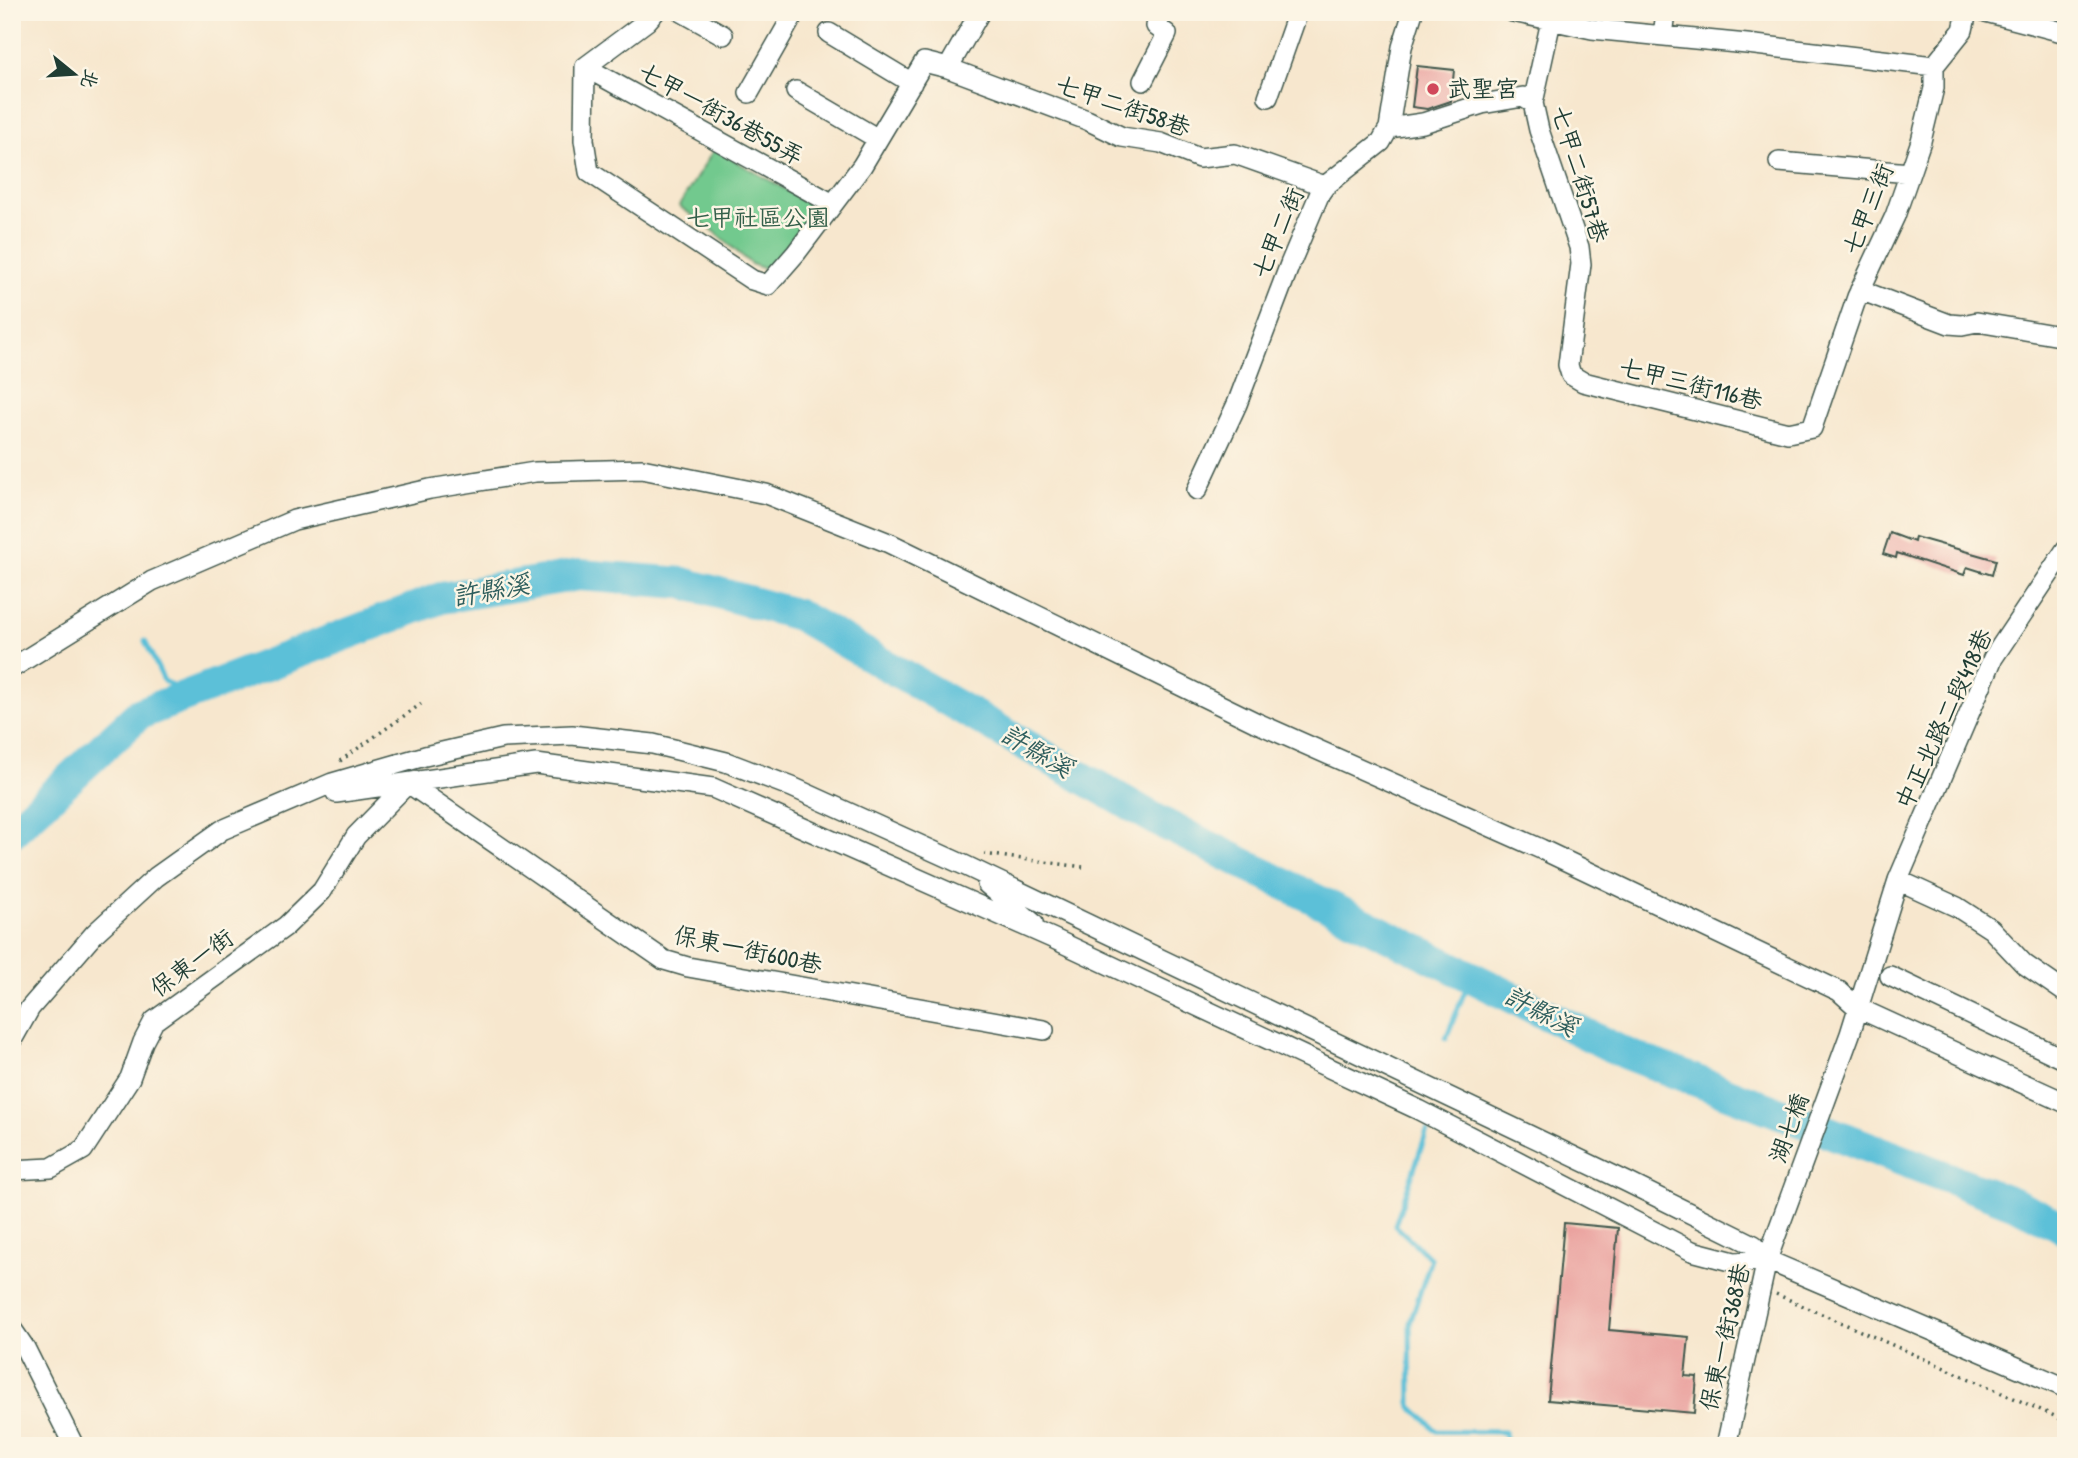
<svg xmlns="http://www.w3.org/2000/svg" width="2078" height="1458" viewBox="0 0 2078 1458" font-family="'Patrick Hand','LXGW WenKai TC',sans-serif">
  <rect width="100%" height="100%" fill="#fcf5e5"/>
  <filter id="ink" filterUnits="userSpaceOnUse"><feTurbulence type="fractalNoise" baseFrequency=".0143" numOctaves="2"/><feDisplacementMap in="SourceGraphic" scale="14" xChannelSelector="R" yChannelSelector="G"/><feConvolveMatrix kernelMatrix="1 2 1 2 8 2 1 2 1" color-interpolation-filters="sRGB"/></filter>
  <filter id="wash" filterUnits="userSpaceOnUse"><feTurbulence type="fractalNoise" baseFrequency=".00686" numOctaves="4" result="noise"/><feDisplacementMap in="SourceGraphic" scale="28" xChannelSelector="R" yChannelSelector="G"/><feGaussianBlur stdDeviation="1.57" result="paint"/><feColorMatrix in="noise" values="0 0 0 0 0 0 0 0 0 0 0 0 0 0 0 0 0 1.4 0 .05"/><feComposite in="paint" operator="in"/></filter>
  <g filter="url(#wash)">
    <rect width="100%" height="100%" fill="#f7e7ce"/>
    <path fill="#72c98e" stroke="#488361" stroke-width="2" d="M714 149 806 201 813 212 774 265 765 269 751 264 715 232 679 206Z"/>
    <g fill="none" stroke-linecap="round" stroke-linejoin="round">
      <path stroke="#5bc0d8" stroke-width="5" d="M145 641 164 681 190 694
        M1446 1038 1471 976
        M1427 1131 1395 1225 1431 1259 1410 1323 1411 1406 1437 1431 1504 1432 1508 1446"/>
      <path stroke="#5bc0d8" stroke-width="32" d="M12 832 139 714 441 598 579 575 683 583 798 615 1162 823 1624 1053 2016 1204 2066 1229"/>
    </g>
    <g id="blocks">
      <path fill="#eaa29f" d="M1417 66 1454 70 1451 101 1427 109 1412 107Z
        M1890 533 1914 542 1915 537 1996 560 1992 575 1967 567 1964 575 1897 553 1896 558 1883 554Z
        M1564 1223 1618 1228 1609 1330 1689 1337 1685 1376 1697 1377 1694 1413 1548 1400Z"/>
    </g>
  </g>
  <g filter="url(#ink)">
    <use href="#blocks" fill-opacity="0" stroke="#3f564b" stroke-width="2"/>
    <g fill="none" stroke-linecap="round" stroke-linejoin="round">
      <g stroke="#3f564b" stroke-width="22">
        <path id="minor" d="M655 12 647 21 585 67 584 140 589 172 752 280 768 285 796 253 862 166 924 62 948 68 1087 120 1122 137 1161 143 1199 158 1235 154 1325 186
          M682 12 723 35
          M1513 12 1592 29 1747 44 1934 66
          M1986 12 2066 33
          M829 33 912 83
          M1663 36 1666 12
          M585 67 833 204
          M948 68 980 12
          M1143 81 1167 34 1156 26 1163 12
          M796 91 878 139
          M749 93 795 12
          M1268 97 1298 12
          M1533 103 1551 21
          M1389 128 1423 123 1482 104 1523 97 1533 103 1539 130 1579 247 1581 264 1568 365 1571 375 1583 382 1788 433 1812 428 1857 297 1895 216 1910 173 1921 141 1934 88V66L1963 30 1967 12
          M1779 162 1910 173
          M1860 290 1949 324 1962 325 1977 322 2066 337
          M1197 490 1237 404 1290 264 1320 193 1325 186 1381 142 1389 128 1402 47 1413 12
          M12 668 152 581 294 520 430 489 535 472 642 469 766 494 889 543 1255 722 1541 849 1839 991 1858 1008 2066 1103
          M334 788 336 793 536 764 713 788 1052 938 1419 1110 1692 1251 1734 1262 1767 1260
          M1898 880 1957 907 1991 929 2024 964 2066 993
          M987 884 1033 923
          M1890 976 2066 1060
          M12 1040 30 1008 95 933 156 877 222 830 332 783 425 756 503 738 572 735 653 744 726 762 792 787 964 865 1627 1182 1754 1245 1767 1260 2066 1388
          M12 1170 51 1168 83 1150 130 1078 143 1042 154 1021 286 926 322 891 356 836 408 783 664 960 688 967 1044 1030
          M12 1329 25 1348 74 1446
          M1726 1446 1767 1260 1850 1034 1898 880 1993 658 2066 549"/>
      </g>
      <path stroke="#3f564b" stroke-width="3.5" stroke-dasharray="2 5" stroke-linecap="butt" d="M340 761 421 704
        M984 854 1083 867
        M1776 1294 2066 1421"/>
      <use href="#minor" stroke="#fff" stroke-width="19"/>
    </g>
  </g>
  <circle fill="#d1495b" stroke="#fcf5e5" stroke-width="2.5" cx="1433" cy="89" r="7"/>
  <g text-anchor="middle" stroke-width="5" stroke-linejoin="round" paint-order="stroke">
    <g font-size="24" fill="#1f3d34" stroke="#fcf5e5" text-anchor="start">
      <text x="1447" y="97">武聖宮</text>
    </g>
    <g font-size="24" fill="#1f3d34" stroke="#fcf5e5">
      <text transform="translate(1123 106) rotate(19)" y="8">七甲二街58巷</text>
      <text transform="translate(721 114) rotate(29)" y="8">七甲一街36巷55弄</text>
      <text transform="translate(1580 174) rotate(73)" y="8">七甲二街57巷</text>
      <text transform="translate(1868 209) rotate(-68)" y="8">七甲三街</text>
      <text transform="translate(1278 233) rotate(-67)" y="8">七甲二街</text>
      <text transform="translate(1691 384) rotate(14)" y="8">七甲三街116巷</text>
      <text transform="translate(1944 719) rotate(-65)" y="8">中正北路二段418巷</text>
      <text transform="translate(748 950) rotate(12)" y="8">保東一街600巷</text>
      <text transform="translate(192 963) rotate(-36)" y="8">保東一街</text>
      <text transform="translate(1789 1128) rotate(-70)" y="8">湖七橋</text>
      <text transform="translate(1725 1337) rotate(-77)" y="8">保東一街368巷</text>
    </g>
    <g font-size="24" fill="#34604a" stroke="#fcf5e5">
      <text x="758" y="226">七甲社區公園</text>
    </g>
    <g font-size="26" font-style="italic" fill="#2e5e5d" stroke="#fcf5e5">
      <text transform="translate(491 590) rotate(-10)" y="9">許縣溪</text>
      <text transform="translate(1037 751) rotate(30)" y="9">許縣溪</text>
      <text transform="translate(1541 1011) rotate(27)" y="9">許縣溪</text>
    </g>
  </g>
  <rect width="2078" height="1458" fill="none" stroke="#fcf5e5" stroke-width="42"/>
  <g transform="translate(74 74) rotate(108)" stroke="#fcf5e5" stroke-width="5" paint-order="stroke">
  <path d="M0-5L12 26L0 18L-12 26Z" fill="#1f3d34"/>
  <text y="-10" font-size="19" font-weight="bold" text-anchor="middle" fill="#1f3d34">北</text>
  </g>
</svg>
